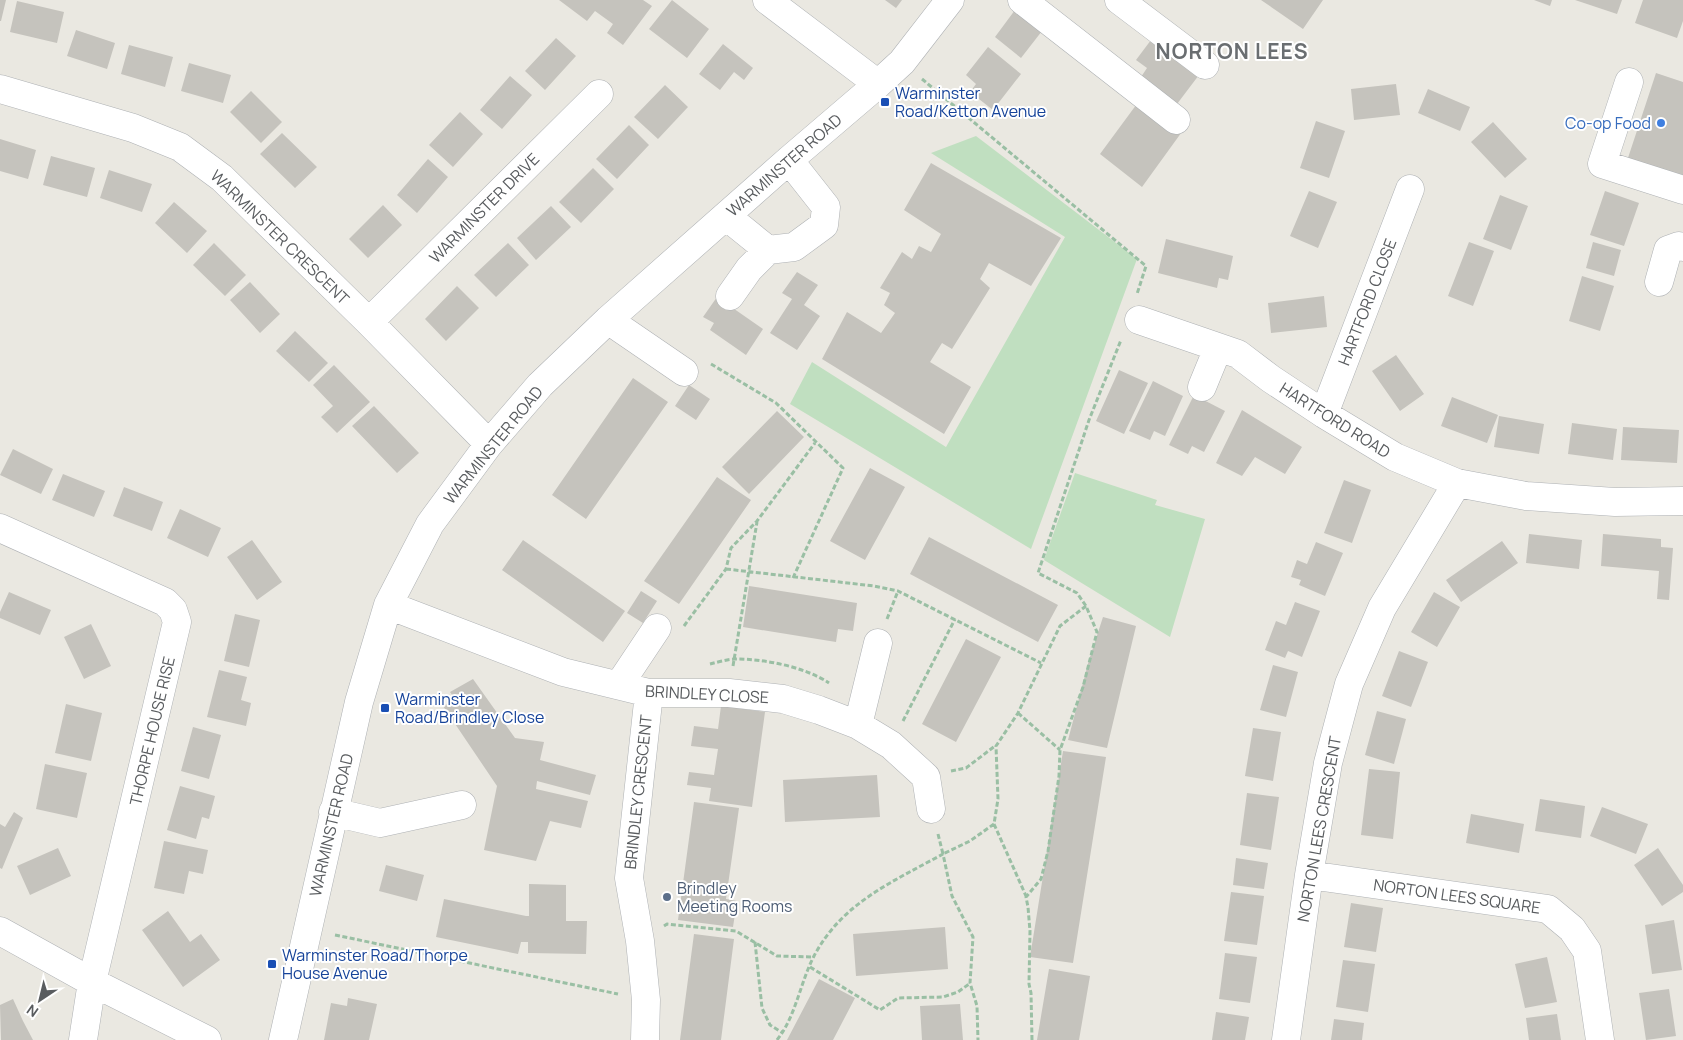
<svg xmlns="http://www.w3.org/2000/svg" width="1683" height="1040" viewBox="0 0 1683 1040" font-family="Manrope,sans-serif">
  <rect width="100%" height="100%" fill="#eae8e1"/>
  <path fill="#c0dfc0" d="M976 136 1137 259 1031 549 790 404 812 362 946 447 1065 237 931 153Z
    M1075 473 1157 500 1155 505 1205 519 1170 637 1044 560Z"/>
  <path fill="#c5c3bd" d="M0 0H6L1 21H0Z
    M559 0H643L652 6 623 45 607 33 613 24 595 11 587 21Z
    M672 0 709 29 687 58 649 29Z
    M885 0H902L896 8Z
    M1261 0H1323L1303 29Z
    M1534 0H1552L1550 6Z
    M1575 0H1622L1617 14Z
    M1643 0H1683V21L1677 38 1635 23Z
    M17 1 64 12 57 43 10 32Z
    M1015 10 1042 31 1021 58 995 37Z
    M76 30 115 43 107 69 67 56Z
    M1154 36 1202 71 1177 104 1141 77 1147 68 1136 60Z
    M556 38 576 56 545 90 525 71Z
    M723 44 753 68 744 80 734 72 720 90 699 74Z
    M129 45 173 57 165 87 121 74Z
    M988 47 1021 74 993 110 970 92 976 84 966 75Z
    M189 63 231 75 223 103 181 91Z
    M1656 73 1683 82V183L1626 164Z
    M510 76 532 95 502 129 480 110Z
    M1396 84 1400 115 1354 120 1351 89Z
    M665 85 688 107 658 139 634 117Z
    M1428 89 1470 107 1460 131 1418 113Z
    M251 91 282 122 261 143 230 112Z
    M1142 97 1184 129 1142 187 1100 154Z
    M460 112 483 134 453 167 429 145Z
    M1316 121 1345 131 1329 178 1300 168Z
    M1493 122 1527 159 1505 178 1471 142Z
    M629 125 649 145 617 179 596 159Z
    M282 133 317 167 295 188 260 154Z
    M0 139 36 150 28 179 0 171Z
    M51 156 95 168 87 197 43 185Z
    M428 159 448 177 417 213 397 195Z
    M931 163 1061 238 1031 286 989 263 980 279 990 288 952 349 942 343 930 362 971 387 944 434 822 359 847 312 881 333 895 313 884 305 890 293 880 288 902 252 912 259 919 246 931 252 941 234 904 210Z
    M593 168 614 189 581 223 559 202Z
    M109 170 152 184 142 212 100 198Z
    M1309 191 1337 202 1318 248 1290 236Z
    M1605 191 1639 203 1624 246 1590 235Z
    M1500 195 1528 206 1511 250 1483 239Z
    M174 202 207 231 187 253 155 223Z
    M383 205 402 225 368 258 349 239Z
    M551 206 571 227 536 260 517 238Z
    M1166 239 1233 256 1228 280 1219 278 1217 288 1158 273Z
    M1469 242 1494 251 1473 306 1448 296Z
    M1593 242 1621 250 1614 276 1586 268Z
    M214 243 246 275 225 296 193 265Z
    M508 243 529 265 496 297 474 275Z
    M797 272 818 285 804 305 820 316 797 350 770 333 792 299 782 293Z
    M1582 276 1614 286 1600 331 1569 321Z
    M250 282 280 314 260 333 230 300Z
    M457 286 479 308 446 341 425 319Z
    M1324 296 1327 327 1271 333 1268 303Z
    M717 297 763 329 746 355 710 330 714 323 703 317Z
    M295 331 328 363 309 382 276 351Z
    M1396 355 1424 394 1400 411 1372 371Z
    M334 365 370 402 337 433 321 417 333 406 313 385Z
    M1119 370 1148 383 1124 434 1096 421Z
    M633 378 668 402 586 519 552 495Z
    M1153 381 1183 396 1165 436 1154 431 1150 440 1129 431Z
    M689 385 710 399 696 420 675 406Z
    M1194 395 1225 411 1204 452 1192 446 1188 454 1169 445Z
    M1452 397 1498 415 1487 443 1441 426Z
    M374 406 419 453 397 473 352 426Z
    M1242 410 1302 447 1285 474 1255 457 1242 476 1216 463Z
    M777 411 804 437 749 494 722 467Z
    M1499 416 1544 424 1539 454 1494 447Z
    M1572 423 1617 429 1613 460 1568 454Z
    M1623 427 1679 430 1677 463 1621 460Z
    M13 449 53 469 41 494 0 475Z
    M870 468 905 487 865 560 830 541Z
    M63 474 105 491 94 517 52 500Z
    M717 477 751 500 679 604 644 581Z
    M1344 480 1371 490 1352 543 1324 533Z
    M124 487 163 502 152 531 113 516Z
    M180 509 221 528 208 557 167 538Z
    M1529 534 1582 540 1579 569 1526 563Z
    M1603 534 1661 539V547L1673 548 1669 600 1657 599 1659 571 1601 566Z
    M929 537 1058 605 1038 642 910 574Z
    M252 540 282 582 257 600 227 557Z
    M523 540 625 611 603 642 502 570Z
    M1502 541 1518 563 1461 602 1446 580Z
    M1316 542 1343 553 1325 596 1299 585 1301 580 1291 577 1297 560 1307 564Z
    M749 586 857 603 853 631 838 629 836 642 743 627Z
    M641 591 657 601 643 623 627 613Z
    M9 592 51 610 40 635 0 618V612Z
    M1434 592 1460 607 1437 647 1411 632Z
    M1295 602 1320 611 1302 657 1288 651 1285 658 1265 650 1276 621 1286 625Z
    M235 614 260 620 249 667 224 661Z
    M1103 617 1136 626 1107 748 1068 740 1089 660Z
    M91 624 111 666 84 679 64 637Z
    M966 639 1001 657 956 742 922 724Z
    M1399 651 1428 662 1411 707 1382 696Z
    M1273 665 1298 672 1286 717 1260 710Z
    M219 670 247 677 241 700 251 703 246 726 207 717Z
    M473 679 515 738 544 742 540 760 596 775 590 795 537 781 536 789 588 801 581 828 550 821 536 861 484 850 497 786 443 706 455 699 450 692Z
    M66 704 102 713 91 761 55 753Z
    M721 706 765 712 752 807 709 801 711 788 687 785 689 772 714 775 718 749 691 746 694 726 718 729Z
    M1377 711 1406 719 1394 764 1365 755Z
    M193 727 221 735 209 779 181 771Z
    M1253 728 1281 732 1273 781 1245 776Z
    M1063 751 1106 757 1073 963 1030 957Z
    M45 764 87 773 77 818 36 809Z
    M1369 769 1400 772 1393 839 1361 835Z
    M877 775 880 817 785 822 783 780Z
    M180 786 215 796 209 819 202 817 196 839 167 830Z
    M1247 793 1279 797 1271 850 1240 845Z
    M1540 799 1585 806 1581 838 1535 831Z
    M694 802 739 808 726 899 737 901 733 927 678 920Z
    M1602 807 1648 824 1636 854 1590 836Z
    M14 812 23 818 2 869 0 868V824L5 827Z
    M1471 814 1524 824 1519 853 1466 843Z
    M164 841 208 850 203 874 189 871 184 894 154 888Z
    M58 848 71 876 30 895 17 866Z
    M1658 848 1683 885V892L1662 906 1634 865Z
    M1236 858 1268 863 1264 889 1233 885Z
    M386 865 424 875 417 901 379 891Z
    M529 884 566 885V921H587L586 954 528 953V942H521L518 954 436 937 444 899 526 916H529Z
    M1231 892 1264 896 1257 945 1224 941Z
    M1351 903 1383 908 1376 952 1344 947Z
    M168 911 190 942 201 934 220 960 183 987 142 930Z
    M1674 920 1682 970 1652 974 1645 925Z
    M945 927 948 969 856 976 853 934Z
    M694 934 734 939 721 1040H680Z
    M1225 953 1257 957 1250 1003 1219 999Z
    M1547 957 1557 1002 1525 1008 1515 964Z
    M1343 960 1375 964 1368 1012 1336 1007Z
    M1049 969 1090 976 1079 1040H1037Z
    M819 979 855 998 833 1040H787Z
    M1669 989 1676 1036 1646 1040 1639 993Z
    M348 998 377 1004 369 1040H324L331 1003 347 1006Z
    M13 999 23 1021 33 1040H1L0 1005Z
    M960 1004 963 1040H922L920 1006Z
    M1216 1012 1249 1017 1245 1040H1212Z
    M1557 1014 1561 1040H1529L1526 1018Z
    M1334 1019 1364 1023 1362 1040H1331Z"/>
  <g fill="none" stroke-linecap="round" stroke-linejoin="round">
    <g stroke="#aeb1b4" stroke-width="29">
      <path id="minor" d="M767 0 878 84
        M1022 0 1176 120
        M1119 0 1205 65
        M1629 82 1602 164 1683 190
        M0 89 133 128 180 147 222 178 369 322 489 444
        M726 216 768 250 794 247 824 225 826 207 789 160
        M1659 282 1668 250 1679 246 1683 247
        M730 296 749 269 768 250
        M608 320 684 372
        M1139 320 1238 354 1271 379 1324 414 1395 457 1457 483 1526 496 1615 502 1683 501
        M369 322 599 94
        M1202 387 1218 348
        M1324 414 1410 189
        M0 528 165 602 173 610 177 622 92 982 83 1040
        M388 605 563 672 649 693H729L783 699 819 710 858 725 891 745 926 777 931 809
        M619 685 657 628
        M858 725 878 643
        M333 812 380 823 462 805
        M1309 875 1548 909 1572 929 1587 951 1600 1040
        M0 931 92 982 207 1040
        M283 1040 359 702 388 605 430 524 489 444 540 385 608 320 789 160 878 84 902 62 950 0
        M645 1040 646 1000 640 941 629 878 649 693
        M1286 1040 1309 875 1328 763 1349 684 1382 608 1457 483"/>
    </g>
    <path stroke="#9abfa4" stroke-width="3" stroke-dasharray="5 2.5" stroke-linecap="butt" d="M922 79 1146 266 1137 294
      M711 364 776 403 843 468 793 578
      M726 569 874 586 898 591 1041 663
      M887 619 898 591
      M684 626 726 569 731 548 757 521 815 443
      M710 664C718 662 728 659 736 659 765 659 805 667 829 683
      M733 666 757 522
      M1018 713 1060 750
      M903 721 955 619
      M951 771 966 768 995 746
      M994 824 1026 896
      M938 834 943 854 970 841 994 824 998 799 996 746 1018 713 1060 626 1086 606
      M664 926 667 924 736 931 777 956 813 957
      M335 935 618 994
      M755 942 762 1008 770 1025 783 1033
      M810 967 880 1010 898 998 943 997 958 992 969 984
      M777 1040C796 1016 800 983 814 956 842 903 892 882 943 854L952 896 973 937 970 983 977 1006 978 1040
      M1032 1040 1031 993 1029 984 1030 931 1028 907 1026 897 1041 879 1048 851 1059 776 1060 750 1083 687 1097 632 1086 606 1077 593 1038 573 1089 420 1121 340"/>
    <use href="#minor" stroke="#fff" stroke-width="28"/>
  </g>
  <g fill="#1a4fb4" stroke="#fff" stroke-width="2">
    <rect x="880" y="97" width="10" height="10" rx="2.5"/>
    <rect x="380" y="703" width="10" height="10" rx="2.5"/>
    <rect x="267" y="959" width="10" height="10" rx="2.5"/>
  </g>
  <circle fill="#3f7fe0" stroke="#fff" stroke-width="2" cx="1661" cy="123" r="5"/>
  <circle fill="#5c6f8a" stroke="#fff" stroke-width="2" cx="667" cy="897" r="5"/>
  <g text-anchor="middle" stroke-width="4" stroke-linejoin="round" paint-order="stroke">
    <g font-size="16" fill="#164399" stroke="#fff" text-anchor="start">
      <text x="895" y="99">Warminster<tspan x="895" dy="18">Road/Ketton Avenue</tspan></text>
      <text x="395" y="705">Warminster<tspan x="395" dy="18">Road/Brindley Close</tspan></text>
      <text x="282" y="961">Warminster Road/Thorpe<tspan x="282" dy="18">House Avenue</tspan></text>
    </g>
    <g font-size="16" fill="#366cbe" stroke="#fff" text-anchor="end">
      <text x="1651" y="129">Co-op Food</text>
    </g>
    <g font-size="16" fill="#595c5f" stroke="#fff">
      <text transform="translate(784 165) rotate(-41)" y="6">WARMINSTER ROAD</text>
      <text transform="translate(484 208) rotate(-45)" y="6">WARMINSTER DRIVE</text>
      <text transform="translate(280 237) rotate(44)" y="6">WARMINSTER CRESCENT</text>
      <text transform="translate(1367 302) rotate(-69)" y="6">HARTFORD CLOSE</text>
      <text transform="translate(1335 420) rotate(32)" y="6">HARTFORD ROAD</text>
      <text transform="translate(493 445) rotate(-51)" y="6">WARMINSTER ROAD</text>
      <text transform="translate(707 694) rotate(3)" y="6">BRINDLEY CLOSE</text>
      <text transform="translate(152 731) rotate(-77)" y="6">THORPE HOUSE RISE</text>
      <text transform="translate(638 792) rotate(-84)" y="6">BRINDLEY CRESCENT</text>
      <text transform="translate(331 825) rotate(-77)" y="6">WARMINSTER ROAD</text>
      <text transform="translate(1319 829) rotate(-80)" y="6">NORTON LEES CRESCENT</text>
      <text transform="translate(1457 896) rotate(8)" y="6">NORTON LEES SQUARE</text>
    </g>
    <g font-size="16" fill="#4e5e75" stroke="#fff" text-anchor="start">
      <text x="677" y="894">Brindley<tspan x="677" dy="18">Meeting Rooms</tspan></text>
    </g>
    <g font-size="21" font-weight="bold" letter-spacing="1" fill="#6a6e71" stroke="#fff">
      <text x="1232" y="59">NORTON LEES</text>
    </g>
  </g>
  <g transform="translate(40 1000) rotate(215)" stroke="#ffffff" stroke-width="4" paint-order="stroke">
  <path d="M0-4L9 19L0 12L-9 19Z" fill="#595c5f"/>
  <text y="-8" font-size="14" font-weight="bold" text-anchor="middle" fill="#595c5f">N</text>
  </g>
</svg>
